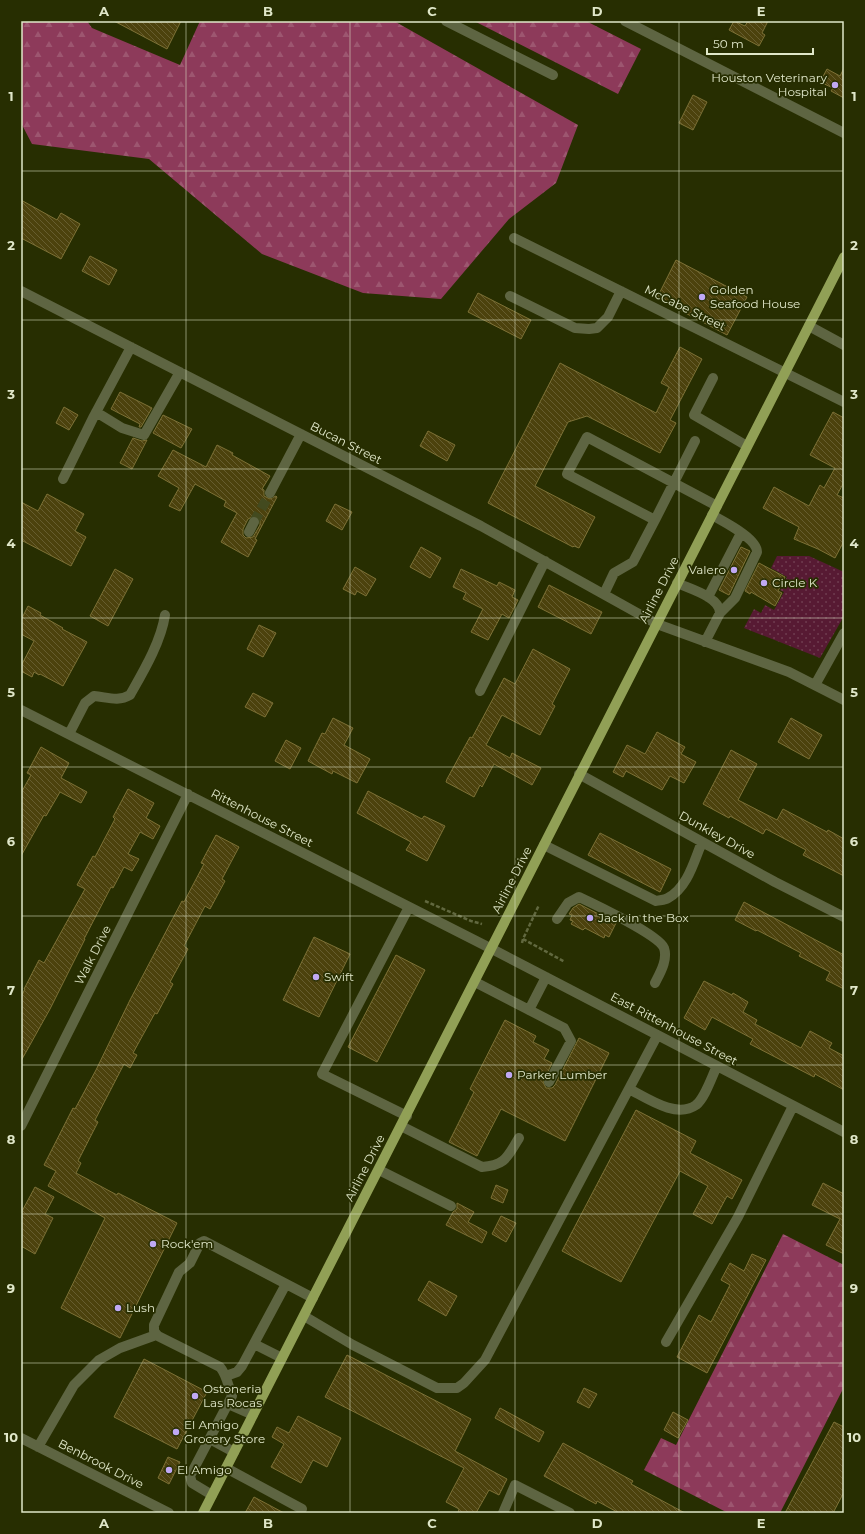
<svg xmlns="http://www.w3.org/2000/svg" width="865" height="1534" viewBox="0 0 865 1534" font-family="Montserrat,sans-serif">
  <defs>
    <pattern id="grass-dots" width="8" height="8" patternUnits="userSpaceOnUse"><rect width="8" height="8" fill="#571a33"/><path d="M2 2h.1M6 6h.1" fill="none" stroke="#6f3b4f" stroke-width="1.8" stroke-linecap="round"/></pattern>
    <pattern id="forest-firs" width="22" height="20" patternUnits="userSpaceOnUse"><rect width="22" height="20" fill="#8d3a5a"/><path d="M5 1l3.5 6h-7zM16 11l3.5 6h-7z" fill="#9d5670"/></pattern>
    <pattern id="building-back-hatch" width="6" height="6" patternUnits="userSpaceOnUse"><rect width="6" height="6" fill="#4c420d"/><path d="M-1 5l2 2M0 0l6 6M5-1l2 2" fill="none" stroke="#665d2f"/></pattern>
  </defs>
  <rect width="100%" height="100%" fill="#272e01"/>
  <path fill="url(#grass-dots)" d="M777 556H809L844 572V616L820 658 744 628 754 609 761 613 765 605 774 610 784 592 780 590 787 577 771 568Z"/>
  <path fill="url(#forest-firs)" d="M21 21H87L92 28 180 65 200 21H394L578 125 556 183 509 219 441 299 363 293 262 254 149 159 32 144 21 123Z
    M474 21H586L641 49 618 94Z
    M783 1234 844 1265V1387L780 1513H728L644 1470 661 1438 676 1445Z"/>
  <path fill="url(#building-back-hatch)" stroke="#7d7136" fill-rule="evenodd" d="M114 21H181L167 49Z
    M734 21 745 26 748 21H768L762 33 765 35 759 46 729 30Z
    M844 68V98L831 91 833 88 820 82 827 69 840 76Z
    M693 95 707 102 693 130 679 123Z
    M21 200 57 220 61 213 80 224 61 259 21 238Z
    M90 256 117 270 109 285 82 271Z
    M676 260 747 297 727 335 657 298Z
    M478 293 531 320 521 339 468 312Z
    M680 347 702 359 670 420 676 423 660 453 587 416 568 422 535 486 595 517 579 548 574 546 573 547 488 503 560 363 656 413 669 387 661 383Z
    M120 392 152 408 141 427H139L140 424 111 409Z
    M64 407 78 415 69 430 56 423Z
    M833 412 844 418V482L837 495 844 498V541L835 558 818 549 794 539 799 527 763 508 774 487 809 506 820 485 824 488 835 468 810 455Z
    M163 415 192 429 181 448 153 433Z
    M428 431 455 445 447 461 420 446Z
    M133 438 142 441 147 440 132 469 120 463Z
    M217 445 233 453 232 455 270 476 262 489 264 490V496L270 499 276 496 277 497 255 539 257 540 248 557 221 542 237 513 224 506 226 501 195 484 180 511 169 506 179 488 158 476 173 450 206 467ZM254 516 260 519V525L253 537 246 538 243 535V529L248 519Z
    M47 494 84 514 75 531 86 537 71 566 21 540V502L38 511Z
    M335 504 352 512 342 530 326 521Z
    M421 547 441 558 430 578 410 567Z
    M741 547 750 551 729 595 719 590Z
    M759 563 785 577 778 591 782 593 775 606 751 592 750 594 745 591Z
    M355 567 376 579 366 596 357 591 355 595 343 589Z
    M115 569 133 579 108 626 90 616Z
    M461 569 497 586 499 582 515 590 512 597 518 600 509 618 502 614 488 640 471 632 483 609 463 599 466 593 453 587Z
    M549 585 602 612 591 634 538 607Z
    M28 606 41 613 40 615 63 628 62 629 87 642 63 686 40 674 39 675 34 672 32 677 21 671V666L34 641 21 634V620Z
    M259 625 276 633 263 657 247 649Z
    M533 649 570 669 552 704 555 706 540 735 502 715 486 745 510 758 512 753 541 768 532 785 494 764 482 787 480 785 474 797 446 782 447 779 470 737 472 738 504 678 515 684Z
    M253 693 273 703 265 717 245 707Z
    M333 718 353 728 344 745 370 759 357 783 333 771 332 774 308 761 322 733 325 734Z
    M791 718 822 735 809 759 778 742Z
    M657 732 685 747 681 754 696 762 684 783 670 776 662 790 626 771 623 777 613 772 627 745 645 754Z
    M286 740 301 748 290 769 275 761Z
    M41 747 69 763 61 778 87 792 81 803 60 792 46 816 44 815 21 856V793L31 775 27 773Z
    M731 750 757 764 738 800 777 820 783 809 827 832 828 830 844 839V876L803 855 806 850 766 829 763 834 730 816 729 818 703 804Z
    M128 789 154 803 146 818 160 826 153 839 140 832 128 854 139 859 132 871 124 867 113 888 111 887 84 939H85L50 1009 21 1061V997L25 989H24L39 960 44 963 85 889 77 885 93 856 95 857 115 819 113 817Z
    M368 791 422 819 424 816 445 826 427 861 406 850 411 842 357 813Z
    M600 833 671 869 660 892 588 855Z
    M216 835 239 847 222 879 225 881 210 909 205 906 184 946 188 949 170 982 173 984 157 1014 155 1013 133 1053 137 1055 130 1068 124 1064 95 1120 98 1122 78 1161 81 1163 76 1173 117 1195 118 1193 177 1223 120 1338 61 1308 105 1218 48 1186 56 1171 44 1165 73 1108 75 1109 96 1070 130 1000 182 901 184 902 204 864 201 863Z
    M744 902 844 955V989L826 980 830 972 799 956 801 953 757 930 756 931 735 920Z
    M579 904 616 923 609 937 605 935 604 938 585 928 583 930 571 924 573 921 570 920 572 915 569 914 573 908Z
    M314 937 350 954 319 1017 283 1000Z
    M396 955 425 970 377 1062 348 1047Z
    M704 981 732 995 733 993 748 1002 743 1012 757 1020 755 1024 801 1048 810 1031 832 1043 829 1048 844 1056V1090L815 1074 814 1077 750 1044 753 1039 712 1017 705 1030 684 1018Z
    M505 1020 536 1036 533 1042 549 1050 544 1059 552 1063 543 1082 546 1088H552L555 1085 579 1038 609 1053 565 1141 501 1109 477 1156 449 1142 474 1092 470 1089Z
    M636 1110 696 1141 690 1153 742 1180 732 1199 727 1196 712 1224 693 1214 708 1186 680 1171 621 1282 562 1251Z
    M823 1183 844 1194V1254L826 1245 840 1219 812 1205Z
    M496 1185 508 1190 503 1203 491 1198Z
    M35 1187 54 1197 45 1214 53 1218 35 1254 21 1246V1213Z
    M457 1203 474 1212 468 1222 487 1232 482 1243 446 1225 453 1212 457 1209Z
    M501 1216 516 1223 506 1242 492 1234Z
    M752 1254 766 1260 707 1373 677 1357 699 1315 711 1322 730 1285 721 1280 730 1263 744 1271Z
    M429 1281 457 1296 446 1316 418 1300Z
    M347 1355 471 1419 455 1451 507 1479 499 1495 489 1490 476 1513H458L459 1509 446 1502 464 1468 325 1397Z
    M144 1359 207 1392 177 1449 114 1417Z
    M584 1388 597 1394 589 1408 577 1402Z
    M500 1408 544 1432 539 1442 495 1418Z
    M673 1412 688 1420 678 1438 664 1430Z
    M298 1416 341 1438 327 1467 313 1460 301 1483 271 1467 284 1444 272 1437 277 1427 289 1433Z
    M834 1422 844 1427V1492L833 1513H785Z
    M563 1443 633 1481 631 1484 685 1513H619L597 1501 596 1504 544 1476Z
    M168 1457 180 1462 169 1484 158 1478Z
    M254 1497 284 1513H245Z"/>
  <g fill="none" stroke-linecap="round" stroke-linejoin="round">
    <path stroke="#434a1f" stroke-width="10" stroke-dasharray="10 5" stroke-linecap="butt" d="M254 522 270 493"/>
    <path stroke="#61683f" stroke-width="2.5" stroke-dasharray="4 2" stroke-linecap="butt" d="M425 901 471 921 482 924
      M523 939 565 962
      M522 943 523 939 539 905"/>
    <path stroke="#5e6542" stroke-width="10" d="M446 21 553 75
      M625 21 844 133
      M514 238 844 402
      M21 291 481 526 657 624 789 672 844 700
      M510 296 575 328 589 329 597 328 608 317 621 291
      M809 326 844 345
      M713 378 694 415 747 446
      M96 412 122 428 144 435 180 372
      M63 479 94 416 131 347
      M270 493 301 434
      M655 520 695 441
      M249 532 254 522
      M677 583C690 589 720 597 720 613
      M604 594 614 573 633 562 655 520 567 474 587 437 717 506
      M708 597 741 533
      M705 642 720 613 735 598 757 552C757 538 724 522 712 515
      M815 685 844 633
      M480 691 545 561
      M21 710 492 949 844 1132
      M69 734 85 703 94 696C107 697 118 702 130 695 143 672 161 642 165 615
      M579 774 775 882 844 917
      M544 845 656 901C660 900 665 900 668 898 688 887 694 861 702 842
      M557 919 568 903 579 897C594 904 659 935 664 948 668 960 660 973 655 983
      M475 982 564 1028 571 1041 549 1082
      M529 1010 546 977
      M629 1089C647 1098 676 1119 696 1105 705 1098 712 1076 717 1066
      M407 1116 322 1074 409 907
      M21 1126 188 794
      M401 1126 482 1167C506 1165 507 1157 519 1138
      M379 1170 451 1206
      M304 1316 353 1345 437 1388H457L464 1383 485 1360 657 1036
      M666 1342 738 1217 793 1106
      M254 1344 282 1358
      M226 1376 237 1372 242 1366 286 1284
      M228 1404 253 1415
      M21 1438 169 1513
      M210 1439 234 1452
      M38 1447 74 1385 99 1360 120 1348 156 1335
      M226 1468 302 1509
      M212 1495 192 1483 190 1476 232 1396C228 1386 227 1375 220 1367L158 1336 154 1331V1325L179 1272 190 1263 200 1243 204 1241 313 1298
      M503 1513 515 1485 570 1513"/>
    <path stroke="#91a056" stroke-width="10" d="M203 1513 844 257"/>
  </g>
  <path fill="none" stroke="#e0e7c9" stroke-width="1" stroke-opacity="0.55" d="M186 21V1513M350 21V1513M515 21V1513M679 21V1513M21 171H844M21 320H844M21 469H844M21 618H844M21 767H844M21 916H844M21 1065H844M21 1214H844M21 1363H844"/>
  <g fill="#c0a8f4" stroke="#272e01" stroke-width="1.5">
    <circle cx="835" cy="85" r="4"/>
    <circle cx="702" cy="297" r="4"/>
    <circle cx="734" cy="570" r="4"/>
    <circle cx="764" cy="583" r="4"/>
    <circle cx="590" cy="918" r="4"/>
    <circle cx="316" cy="977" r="4"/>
    <circle cx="509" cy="1075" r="4"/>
    <circle cx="153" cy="1244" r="4"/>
    <circle cx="118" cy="1308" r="4"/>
    <circle cx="195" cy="1396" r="4"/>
    <circle cx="176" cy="1432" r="4"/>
    <circle cx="169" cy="1470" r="4"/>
  </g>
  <g text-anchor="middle" stroke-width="3.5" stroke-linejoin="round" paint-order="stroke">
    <g font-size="12" fill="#e0e7c9" stroke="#272e01" text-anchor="start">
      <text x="827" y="82" text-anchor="end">Houston Veterinary<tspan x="827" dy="14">Hospital</tspan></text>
      <text x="710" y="294">Golden<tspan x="710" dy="14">Seafood House</tspan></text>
      <text x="726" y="574" text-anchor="end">Valero</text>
      <text x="772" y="587">Circle K</text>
      <text x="598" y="922">Jack in the Box</text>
      <text x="324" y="981">Swift</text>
      <text x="517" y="1079">Parker Lumber</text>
      <text x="161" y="1248">Rock'em</text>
      <text x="126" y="1312">Lush</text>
      <text x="203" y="1393">Ostoneria<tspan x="203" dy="14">Las Rocas</tspan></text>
      <text x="184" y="1429">El Amigo<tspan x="184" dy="14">Grocery Store</tspan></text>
      <text x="177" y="1474">El Amigo</text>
    </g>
    <g font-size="12" fill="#e0e7c9" stroke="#272e01">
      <text transform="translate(685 308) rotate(26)" y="4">McCabe Street</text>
      <text transform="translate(346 443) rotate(27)" y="4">Bucan Street</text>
      <text transform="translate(659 590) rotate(-63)" y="4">Airline Drive</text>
      <text transform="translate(262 818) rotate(27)" y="4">Rittenhouse Street</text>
      <text transform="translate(717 835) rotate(29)" y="4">Dunkley Drive</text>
      <text transform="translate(512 880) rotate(-63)" y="4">Airline Drive</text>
      <text transform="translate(93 955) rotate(-63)" y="4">Walk Drive</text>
      <text transform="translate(674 1029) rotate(28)" y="4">East Rittenhouse Street</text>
      <text transform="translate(365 1168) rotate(-63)" y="4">Airline Drive</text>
      <text transform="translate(101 1464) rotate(27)" y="4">Benbrook Drive</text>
    </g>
  </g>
  <rect width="865" height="1534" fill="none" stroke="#272e01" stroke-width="44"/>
  <path d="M707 48v6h106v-6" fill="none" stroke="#e0e7c9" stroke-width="2"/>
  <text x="713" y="48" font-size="12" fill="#e0e7c9" stroke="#272e01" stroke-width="3" paint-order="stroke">50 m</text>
  <rect x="22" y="22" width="821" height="1490" fill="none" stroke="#e0e7c9" stroke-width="1.5"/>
  <g font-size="13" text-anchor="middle" font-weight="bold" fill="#e0e7c9">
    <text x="104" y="16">A</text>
    <text x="268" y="16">B</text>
    <text x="432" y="16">C</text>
    <text x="597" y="16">D</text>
    <text x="761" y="16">E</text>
    <text x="11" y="101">1</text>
    <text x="854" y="101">1</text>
    <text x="11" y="250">2</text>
    <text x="854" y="250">2</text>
    <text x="11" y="399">3</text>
    <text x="854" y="399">3</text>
    <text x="11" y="548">4</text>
    <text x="854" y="548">4</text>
    <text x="11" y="697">5</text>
    <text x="854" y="697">5</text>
    <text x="11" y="846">6</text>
    <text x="854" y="846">6</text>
    <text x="11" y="995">7</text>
    <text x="854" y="995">7</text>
    <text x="11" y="1144">8</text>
    <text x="854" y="1144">8</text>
    <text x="11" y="1293">9</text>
    <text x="854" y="1293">9</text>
    <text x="11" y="1442">10</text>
    <text x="854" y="1442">10</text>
    <text x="104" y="1528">A</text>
    <text x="268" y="1528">B</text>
    <text x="432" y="1528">C</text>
    <text x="597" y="1528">D</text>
    <text x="761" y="1528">E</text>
  </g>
</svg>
